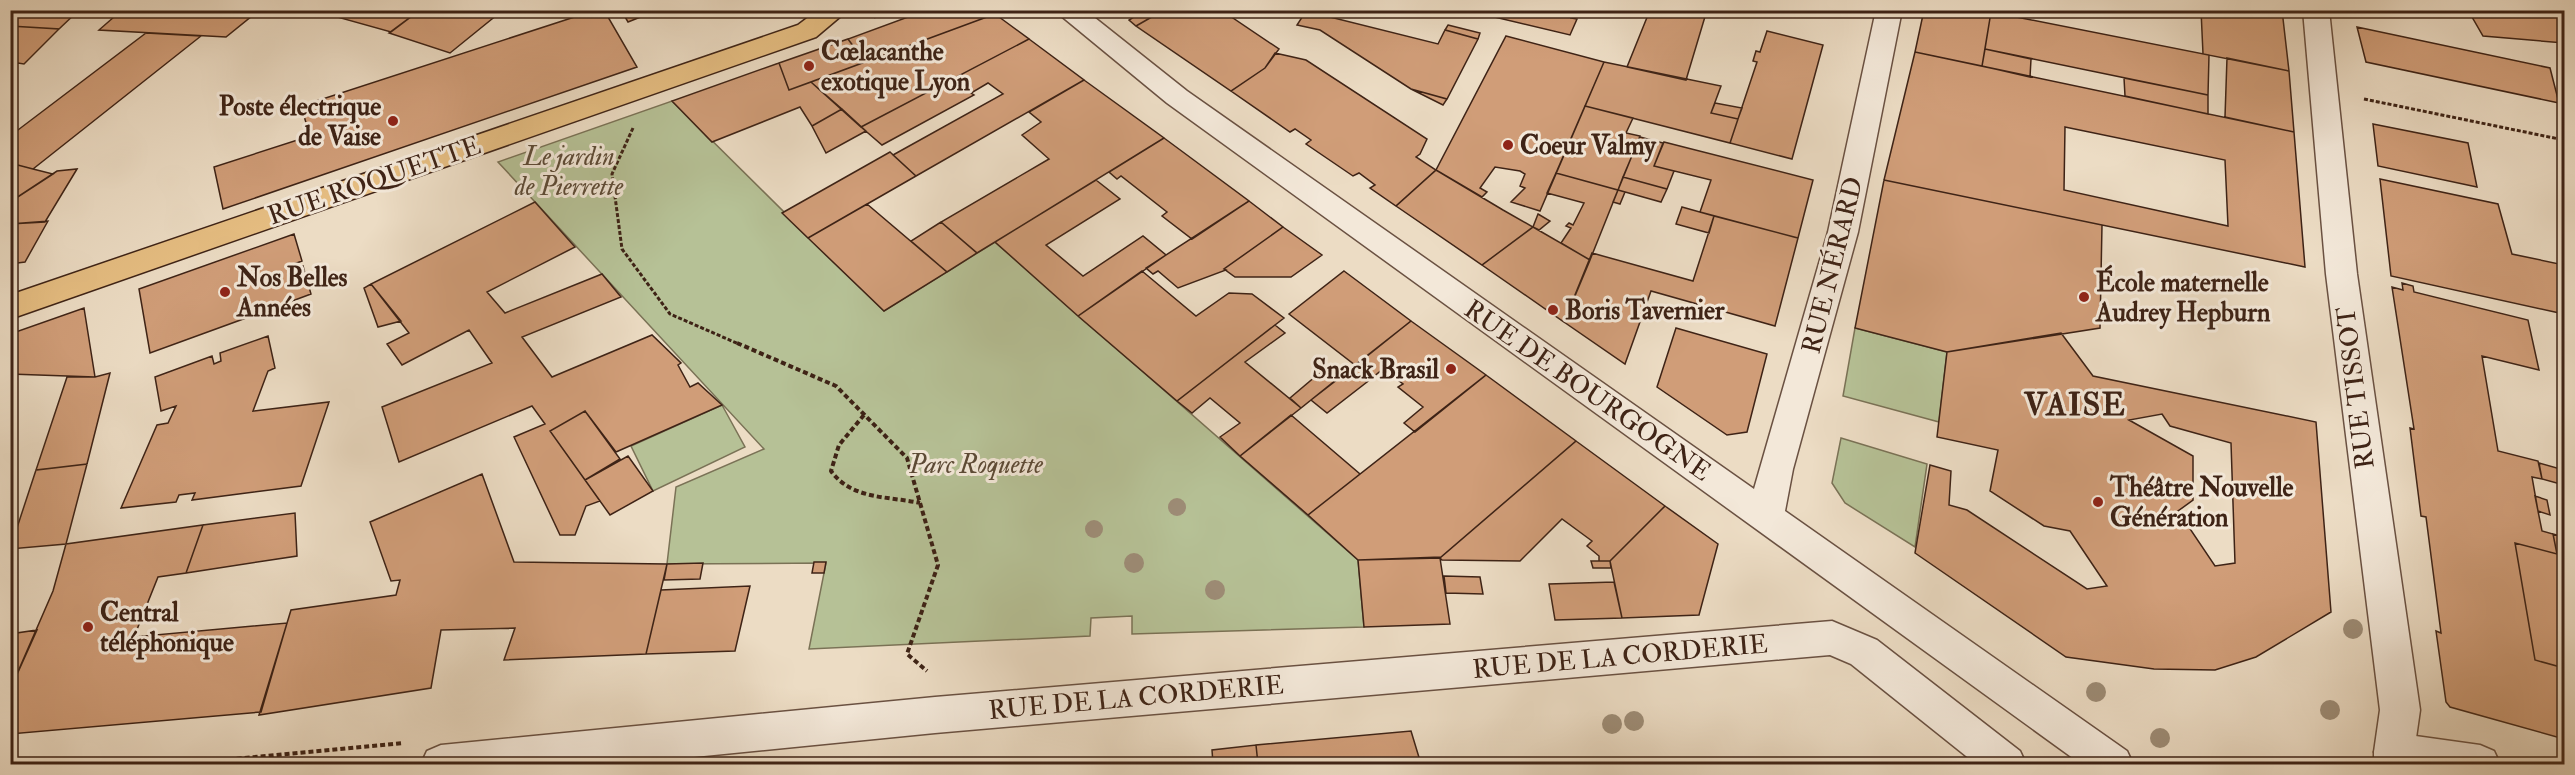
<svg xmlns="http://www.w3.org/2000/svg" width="2575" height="775" viewBox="0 0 2575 775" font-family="'IM FELL Double Pica',serif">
  <rect width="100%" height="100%" fill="#ecdcc4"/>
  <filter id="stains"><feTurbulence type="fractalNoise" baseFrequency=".00333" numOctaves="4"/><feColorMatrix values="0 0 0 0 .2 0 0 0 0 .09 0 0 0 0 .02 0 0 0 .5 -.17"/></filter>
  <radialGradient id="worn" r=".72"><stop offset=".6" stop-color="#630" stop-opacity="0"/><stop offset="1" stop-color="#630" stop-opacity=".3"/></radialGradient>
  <path fill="#b6c196" stroke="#7a7256" stroke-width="1.5" d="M672 101 884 311 995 242 1358 560 1364 627 1132 634V616L1091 618 1090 636 809 649 826 563 667 564 676 487 764 449 498 162Z
    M1855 328 1947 352 1939 422 1843 396Z
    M722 405 745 447 653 491 631 446Z
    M1841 438 1927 464 1915 547 1845 503 1832 483Z"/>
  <path fill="#d09d78" stroke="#3e2316" stroke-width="1.5" fill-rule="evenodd" d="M21 10H79L59 29 10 26V20Z
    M122 10H244L257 12 226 37 99 30Z
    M336 10H420L391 32 330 15Z
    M420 10H503L450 53 389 33Z
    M596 10H604L637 67 223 209 214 167 310 136 301 106Z
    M621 10H658L628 22Z
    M927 10H991L995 14 865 62 848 39Z
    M1164 10 1136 26 1129 20 1145 10Z
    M1164 10H1221L1279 49 1265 68 1231 91 1136 26Z
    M1399 10H1429L1425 17Z
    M1465 10H1575L1571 18 1577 19 1570 35Z
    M1650 10H1707L1686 80 1627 67Z
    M1924 10 1991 12 1982 66 1915 52Z
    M2201 10H2282L2289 71 2203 54Z
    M2468 10 2564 15V43L2483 36Z
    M2509 10H2564V15Z
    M1306 11 1438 44 1445 30 1478 39 1447 99 1411 89 1320 30 1297 25Z
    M1991 12 2209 55 2208 95 1985 49Z
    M995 14 1029 39 861 127 811 82Z
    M1448 25 1480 33 1478 39 1445 30Z
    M10 26 59 29 24 64 18 63 11 70Z
    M2357 27 2550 68 2559 103 2366 62Z
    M1767 31 1823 45 1792 159 1730 143 1757 62 1753 61 1756 51 1760 52Z
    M146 33 201 36 33 169 10 163V136Z
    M1506 36 1604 62 1540 211 1511 202 1525 188 1520 186 1525 174 1520 171 1495 167 1480 188 1487 192 1482 197 1436 170Z
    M848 39 865 62 789 90 779 63Z
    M1029 39 1084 80 916 176 893 155 1003 94 988 83 971 93 974 95 882 145 861 127Z
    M1985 49 2031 59 2030 77 1982 66Z
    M1915 52 2294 132 2305 267 1884 180ZM2065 127 2225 160 2228 226 2064 190Z
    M1275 53 1306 60 1427 139 1420 154 1416 157 1436 170 1396 206 1370 188 1375 185 1359 173 1353 176 1306 144 1311 140 1295 129 1290 132 1231 91 1265 68Z
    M2227 58 2289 71 2294 132 2225 117Z
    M1604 62 1721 86 1711 113 1738 119 1730 143 1585 106Z
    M779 63 789 90 811 82 842 109 812 126 800 107 712 142 672 101Z
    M2124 78 2208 95V114L2125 96Z
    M1084 80 1164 138 977 253 941 222 1049 159 1022 135 1041 122 1029 112Z
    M1411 89 1447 99 1443 105Z
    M1715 103 1742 108 1738 119 1711 113Z
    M1585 106 1633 118 1626 133 1640 136 1618 190 1556 173Z
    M842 109 866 131 826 153 812 126Z
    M2373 124 2468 143 2477 187 2378 166Z
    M1640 137 1663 143 1654 166 1674 171 1667 189 1623 177Z
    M1164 138 1249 201 1192 239 1162 216 1167 212 1121 176 1117 179 1109 172Z
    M1664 142 1813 180 1798 238 1700 212 1711 180 1654 166Z
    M890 152 916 176 808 238 782 213Z
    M10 163 33 169 53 174 10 202Z
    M77 169 45 222 10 224V202L57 171Z
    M1436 170 1503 210 1533 227 1482 265 1396 206Z
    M1556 173 1618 190 1590 260 1561 243 1571 228 1566 226 1569 223 1573 225 1584 203 1547 193Z
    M1623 177 1667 189 1661 202 1618 190Z
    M2380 179 2498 204 2512 254 2564 265V314L2391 276Z
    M1096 180 1120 199 1046 245 1083 276 1143 236 1166 255 1078 316 995 242Z
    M1884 180 2102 225 2100 328 1947 352 1855 328Z
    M1618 190 1625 192 1620 204 1613 202Z
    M1249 201 1283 227 1224 269 1226 270 1178 288 1158 271 1153 274 1146 268Z
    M535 202 575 247 487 292 505 313 602 274 621 297 522 337 552 377 652 335 681 363 678 365 690 387 698 383 722 405 616 452 585 411 550 431 600 501 586 506 575 535H560L514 437 545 424 532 406 399 462 382 407 492 363 469 330 402 365 387 344 409 333 371 284Z
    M867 204 947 272 884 311 808 238Z
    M1682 207 1714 216 1709 233 1676 224Z
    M1538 214 1550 221 1539 230 1533 227Z
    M1714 216 1798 238 1775 326 1651 291 1625 364 1564 322 1592 253 1693 281Z
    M48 221 25 262 10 264V224Z
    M941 222 977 253 947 272 911 241Z
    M1283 227 1322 255 1291 277H1235L1224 269Z
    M1533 227 1590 260 1564 322 1482 265Z
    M294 234 302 261 294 264 295 269 303 266 311 294 276 307 275 303 257 309V314L150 353 139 289Z
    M1142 271 1196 316 1229 293 1252 294 1284 318 1177 401 1078 316Z
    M1344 271 1411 321 1355 365 1289 314Z
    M2402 283 2413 286 2414 292 2528 320 2539 370 2482 356 2498 451 2538 461 2542 479 2532 477 2538 511 2542 531 2553 534 2557 554 2515 543 2535 660 2564 668V739L2450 707 2446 702 2436 631 2441 633 2426 517 2421 516 2410 428 2414 429 2392 287 2403 290Z
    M371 284 401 321 378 327 364 288Z
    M84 308 95 377 10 374V334Z
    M1411 321 1486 375 1415 432 1404 423 1423 407 1398 387 1403 384 1383 369 1367 382 1351 369Z
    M1275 325 1285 333 1245 362 1301 408 1240 456 1220 437 1240 423 1210 398 1192 413 1177 401Z
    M1676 328 1767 354 1747 432 1727 435 1657 387Z
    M2061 333 2093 376 2316 422 2331 612 2256 657 2215 670 2154 669 2066 657 1915 553 1930 465 1951 471 1949 505 1967 510 2087 589 2107 586 2070 531 2044 526 1990 491 1998 450 1937 437 1947 352ZM2162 414 2170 426 2231 443 2235 563 2215 566 2178 511 2193 500V456L2129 420Z
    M268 336 275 368 268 371 253 411 329 402 301 486 192 500 195 493 179 495 176 502 121 508 157 425 168 423 176 406 161 411 155 377 212 356 214 364 221 361 220 353Z
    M1329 365 1342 375 1301 408 1290 398Z
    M1351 369 1367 382 1327 413 1311 400Z
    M110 373 87 464 36 470 67 377H95Z
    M1486 375 1576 441 1441 557 1358 560 1308 515Z
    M585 411 620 459 585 480 550 431Z
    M1291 415 1360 474 1308 515 1240 456Z
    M1576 441 1665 506 1610 561H1599V556L1587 546 1592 541 1562 519 1520 561 1442 560 1440 558Z
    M628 456 653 491 610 515 585 480Z
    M2539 463 2564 470V485L2542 479Z
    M87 464 66 544 10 549 36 470Z
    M482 474 514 562 667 564 646 654 504 660 515 628 441 630 431 688 259 715 291 610 396 595 400 580 391 581 370 522Z
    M2535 496 2547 500 2550 515 2538 511Z
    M1665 506 1718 544 1699 615 1622 618 1610 561Z
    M295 513 297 556 186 573 203 525Z
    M203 525 186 573 158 577 134 637 287 623 261 712 10 734V690L53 591 66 544Z
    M2553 534 2564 537V668L2535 660 2515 543 2557 554Z
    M1440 558 1450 624 1364 627 1358 560Z
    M1591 561H1610L1611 568H1593Z
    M814 562H826L824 573H812Z
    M703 563 700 579 664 580 667 564Z
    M1444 576 1480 577 1483 594 1446 593Z
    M1614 582 1622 618 1555 620 1549 584Z
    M750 586 735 651 646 654 661 590Z
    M37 630 10 690V634Z
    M1411 731 1421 764H1258L1256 745Z
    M1256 745 1258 764H1213L1212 750Z"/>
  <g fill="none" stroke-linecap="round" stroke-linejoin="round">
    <g stroke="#6a5142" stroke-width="3">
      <path id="pedestrian" d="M2303 10H2329L2357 274 2420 710 2414 752 2408 764H2380L2374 752 2380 710 2326 274Z"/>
    </g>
    <g stroke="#6a5142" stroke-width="3">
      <path id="minor" d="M1054 10H1085L1187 91 1754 489 1828 232 1876 10H1902L1858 232 1793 469 1785 511 2127 751 2133 764H2081L1167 103Z
        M1832 621 1877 640 2020 751 2026 764H1976L1851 664 1830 655 935 733 624 764H421L427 751 441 745 935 697Z
        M2394 733 2480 745 2494 751 2500 764H2374V752L2380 739Z"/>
    </g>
    <g stroke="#3e2316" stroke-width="3">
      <path id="primary" d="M818 10H848L816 37 10 319V295L798 25Z"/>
    </g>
    <path stroke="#3e2316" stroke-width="3" stroke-dasharray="4 2" stroke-linecap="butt" d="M874 17 893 10
      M2364 99 2564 140
      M633 128 612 174 622 249 670 314 741 345"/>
    <path stroke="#3e2316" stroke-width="4" stroke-dasharray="5 3" stroke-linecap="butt" d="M737 343 836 386 907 458 938 565 907 654 927 671
      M864 415 839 445 831 471C852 500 888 496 920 503
      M181 764 404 743"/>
    <use href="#pedestrian" fill="#f3e8d9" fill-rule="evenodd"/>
    <use href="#minor" fill="#f3e8d9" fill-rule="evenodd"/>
    <use href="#primary" fill="#e6be82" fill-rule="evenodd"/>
  </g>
  <g fill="#9d8c76">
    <circle cx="1177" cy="507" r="9"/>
    <circle cx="1094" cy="529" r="9"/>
    <circle cx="1134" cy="563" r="10"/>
    <circle cx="1215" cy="590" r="10"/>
    <circle cx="2353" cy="629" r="10"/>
    <circle cx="2096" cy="692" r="10"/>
    <circle cx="2330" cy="710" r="10"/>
    <circle cx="1634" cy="721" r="10"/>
    <circle cx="1612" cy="724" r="10"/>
    <circle cx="2160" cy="738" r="10"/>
  </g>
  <g fill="#8f2418" stroke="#f3e8d9" stroke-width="2">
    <circle cx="809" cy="66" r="6"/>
    <circle cx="393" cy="121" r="6"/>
    <circle cx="1508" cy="145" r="6"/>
    <circle cx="225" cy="292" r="6"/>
    <circle cx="2084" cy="297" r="6"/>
    <circle cx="1553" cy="310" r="6"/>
    <circle cx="1451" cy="369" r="6"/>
    <circle cx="2098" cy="502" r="6"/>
    <circle cx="88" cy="627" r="6"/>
  </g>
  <g text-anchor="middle" stroke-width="6" stroke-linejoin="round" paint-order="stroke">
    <g font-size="26" font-weight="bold" fill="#3e2316" stroke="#f3e8d9" text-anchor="start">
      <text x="821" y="60">Cœlacanthe<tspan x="821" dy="30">exotique Lyon</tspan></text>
      <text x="381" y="115" text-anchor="end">Poste électrique<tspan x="381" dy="30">de Vaise</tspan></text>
      <text x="1520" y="154">Coeur Valmy</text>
      <text x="237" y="286">Nos Belles<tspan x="237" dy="30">Années</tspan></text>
      <text x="2096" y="291">École maternelle<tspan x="2096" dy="30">Audrey Hepburn</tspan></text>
      <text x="1565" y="319">Boris Tavernier</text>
      <text x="1439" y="378" text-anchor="end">Snack Brasil</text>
      <text x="2110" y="496">Théâtre Nouvelle<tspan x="2110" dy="30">Génération</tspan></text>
      <text x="100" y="621">Central<tspan x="100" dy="30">téléphonique</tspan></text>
    </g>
    <g font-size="26" font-style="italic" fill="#5c4a36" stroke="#f3e8d9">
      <text x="569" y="165">Le jardin<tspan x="569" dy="30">de Pierrette</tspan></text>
      <text x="976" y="473">Parc Roquette</text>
    </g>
    <g font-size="26" fill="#3e2316" stroke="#f3e8d9">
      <text transform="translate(374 180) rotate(-19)" y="9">RUE ROQUETTE</text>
      <text transform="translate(1832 265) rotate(-76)" y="9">RUE NÉRARD</text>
      <text transform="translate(2355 388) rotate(-97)" y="9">RUE TISSOT</text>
      <text transform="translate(1588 390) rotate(35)" y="9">RUE DE BOURGOGNE</text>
      <text transform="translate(1620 656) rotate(-5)" y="9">RUE DE LA CORDERIE</text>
      <text transform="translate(1136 697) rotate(-5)" y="9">RUE DE LA CORDERIE</text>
    </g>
    <g font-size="32" font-weight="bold" letter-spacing="1.5" fill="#3e2316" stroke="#f3e8d9">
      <text x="2075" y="415">VAISE</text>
    </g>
  </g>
  <rect width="2575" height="775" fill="none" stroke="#ecdcc4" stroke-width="36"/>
  <rect x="12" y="12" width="2551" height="751" fill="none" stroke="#3e2316" stroke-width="3"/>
  <rect x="18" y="18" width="2539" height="739" fill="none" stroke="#3e2316" stroke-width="1.5"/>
  <rect width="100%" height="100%" filter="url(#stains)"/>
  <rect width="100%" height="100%" fill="url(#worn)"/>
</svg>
